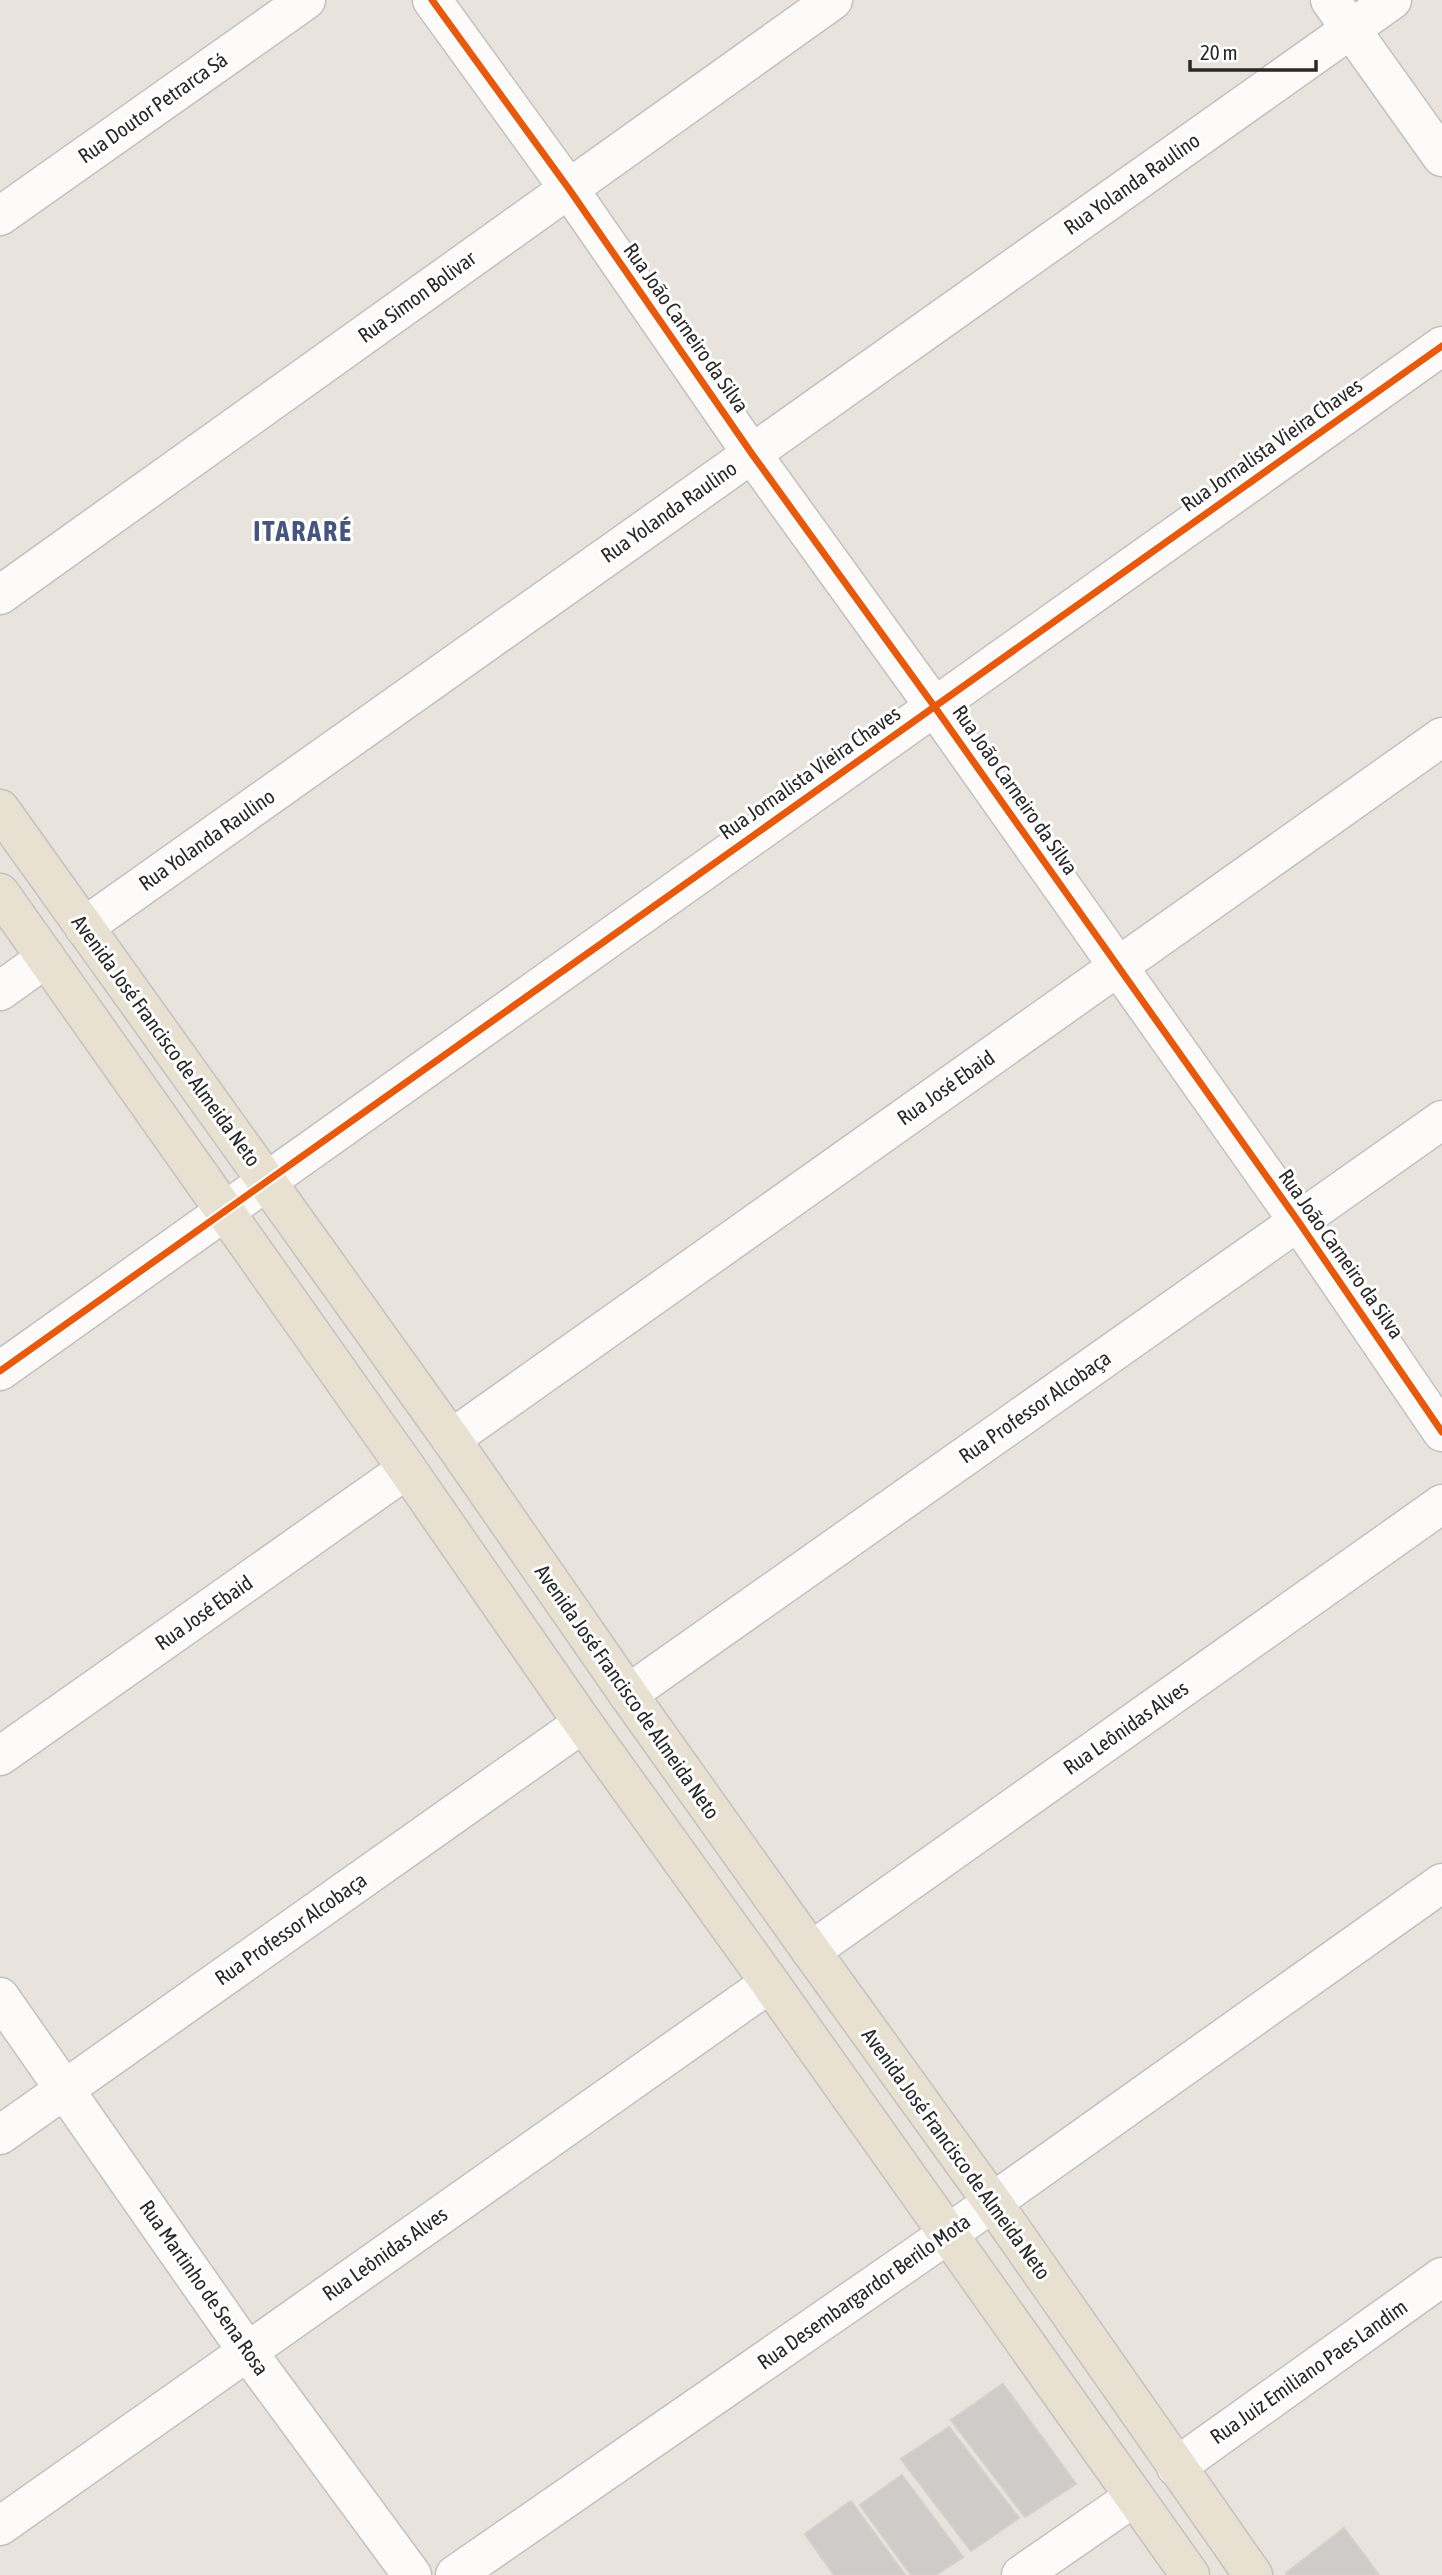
<svg xmlns="http://www.w3.org/2000/svg" width="1442" height="2575" viewBox="0 0 1442 2575" font-family="'Asap Condensed',sans-serif">
  <rect width="100%" height="100%" fill="#e9e3de"/>
  <path fill="#cfcbc8" stroke="#d4cfca" stroke-width="2" d="M1003 2384 1076 2484 1025 2517 951 2420Z
    M949 2427 1019 2518 971 2551 901 2459Z
    M902 2475 963 2557 936 2575H911L860 2505Z
    M851 2501 905 2575H834L805 2534Z
    M1344 2528 1379 2575H1287L1286 2573Z"/>
  <g fill="none" stroke-linecap="round" stroke-linejoin="round">
    <g stroke="#c2c0c0" stroke-width="41">
      <path id="minor" d="M432 0 569 189 752 454 934 706 1298 1221 1442 1432
        M1330 0 1442 157
        M0 216 306 0
        M0 595 833 0
        M84 927 1392 0
        M0 991 46 958
        M0 1371 1442 346
        M451 1439 1442 737
        M628 1694 1442 1120
        M0 1756 407 1469
        M811 1951 1442 1504
        M0 1997 247 2351 412 2575
        M0 2135 583 1723
        M1176 2467 1442 2277
        M0 2526 770 1983
        M455 2575 948 2234 1442 1883
        M1021 2575 1134 2497"/>
    </g>
    <g stroke="#c4c2c0" stroke-width="41">
      <path id="major" d="M0 809 451 1439 628 1694 811 1951 993 2203 1253 2575
        M0 893 407 1469 583 1723 770 1983 1190 2575"/>
    </g>
    <use href="#minor" stroke="#fcfbfa" stroke-width="38"/>
    <use href="#major" stroke="#e8e0d1" stroke-width="38"/>
    <g stroke="#fff" stroke-width="11">
      <path id="cycleway" d="M432 0 569 189 752 454 934 706 1298 1221 1442 1432
        M0 1371 1442 346"/>
    </g>
    <use href="#cycleway" stroke="#e8590c" stroke-width="7"/>
  </g>
  <g text-anchor="middle" stroke-width="6" stroke-linejoin="round" paint-order="stroke">
    <g font-size="21" fill="#292929" stroke="#fff">
      <text transform="translate(153 108) rotate(-35)" y="7">Rua Doutor Petrarca Sá</text>
      <text transform="translate(1132 184) rotate(-35)" y="7">Rua Yolanda Raulino</text>
      <text transform="translate(417 297) rotate(-36)" y="7">Rua Simon Bolivar</text>
      <text transform="translate(686 328) rotate(55)" y="7">Rua João Carneiro da Silva</text>
      <text transform="translate(1272 445) rotate(-35)" y="7">Rua Jornalista Vieira Chaves</text>
      <text transform="translate(669 512) rotate(-35)" y="7">Rua Yolanda Raulino</text>
      <text transform="translate(810 773) rotate(-35)" y="7">Rua Jornalista Vieira Chaves</text>
      <text transform="translate(1015 790) rotate(55)" y="7">Rua João Carneiro da Silva</text>
      <text transform="translate(207 840) rotate(-35)" y="7">Rua Yolanda Raulino</text>
      <text transform="translate(166 1041) rotate(54)" y="7">Avenida José Francisco de Almeida Neto</text>
      <text transform="translate(946 1088) rotate(-35)" y="7">Rua José Ebaid</text>
      <text transform="translate(1341 1254) rotate(55)" y="7">Rua João Carneiro da Silva</text>
      <text transform="translate(1035 1407) rotate(-35)" y="7">Rua Professor Alcobaça</text>
      <text transform="translate(204 1613) rotate(-35)" y="7">Rua José Ebaid</text>
      <text transform="translate(627 1692) rotate(55)" y="7">Avenida José Francisco de Almeida Neto</text>
      <text transform="translate(1126 1728) rotate(-35)" y="7">Rua Leônidas Alves</text>
      <text transform="translate(291 1929) rotate(-35)" y="7">Rua Professor Alcobaça</text>
      <text transform="translate(956 2154) rotate(54)" y="7">Avenida José Francisco de Almeida Neto</text>
      <text transform="translate(385 2254) rotate(-35)" y="7">Rua Leônidas Alves</text>
      <text transform="translate(204 2288) rotate(55)" y="7">Rua Martinho de Sena Rosa</text>
      <text transform="translate(864 2292) rotate(-35)" y="7">Rua Desembargardor Berilo Mota</text>
      <text transform="translate(1309 2372) rotate(-35)" y="7">Rua Juiz Emiliano Paes Landim</text>
    </g>
    <g font-size="28" font-weight="bold" letter-spacing="2" fill="#45557e" stroke="#fff">
      <text x="303" y="541">ITARARÉ</text>
    </g>
  </g>
  <path d="M1190 60v10h126v-10" fill="none" stroke="#292929" stroke-width="3.5"/>
  <text x="1200" y="60" font-size="21" fill="#292929" stroke="#ffffff" stroke-width="5" paint-order="stroke">20 m</text>
</svg>
